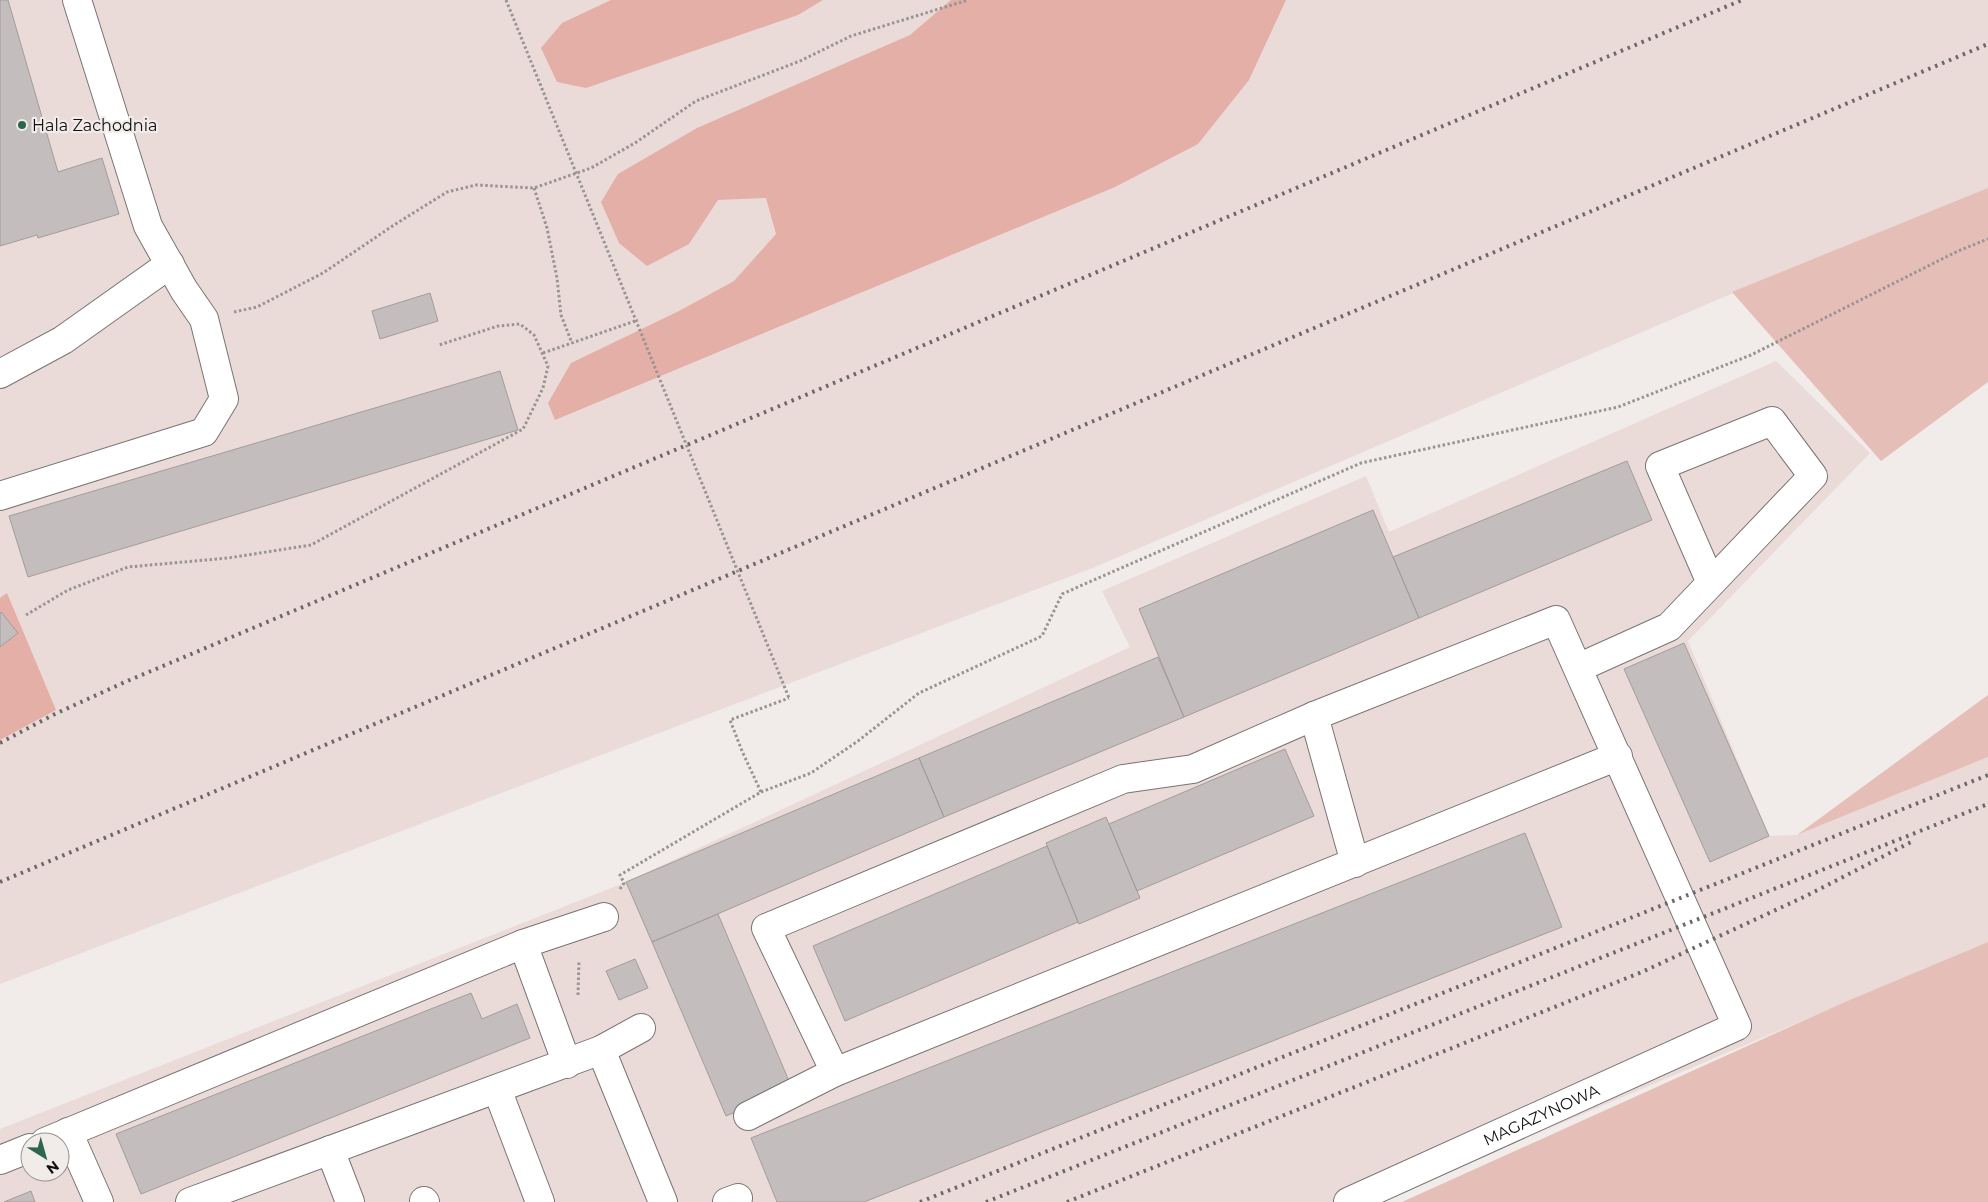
<svg xmlns="http://www.w3.org/2000/svg" width="1988" height="1202" viewBox="0 0 1988 1202" font-family="Montserrat,sans-serif">
  <rect width="100%" height="100%" fill="#f1ebea"/>
  <path fill="#eadbd9" fill-rule="evenodd" d="M0 0H1988V195L1724 297 1095 567 0 984Z
    M1776 361 1870 453 1688 641 1769 836 1797 835 1988 757V942L1376 1202H0V1129L624 883 1130 647 1102 591 1366 476 1389 532ZM30 1142H60V1172H30Z"/>
  <path fill="#e6beb8" d="M1988 188V382L1881 461 1732 292Z
    M1988 695V757L1797 835Z
    M1988 942V1202H1402L1845 1002Z"/>
  <path fill="#e4afa7" d="M611 0H823L798 15 586 88 557 82 541 48 562 23Z
    M951 0H1286L1249 80 1198 144 1115 187 555 420 548 403 571 363 679 311 734 281 776 234 766 198 718 200 689 244 647 266 619 243 601 202 618 174 697 128 910 35Z
    M7 593 56 710 0 740V598Z"/>
  <path fill="#c3bebd" stroke="#a29c9b" d="M0 0H8L58 172 102 158 119 214 38 238 37 235 0 246Z
    M430 293 438 321 380 339 372 311Z
    M500 371 518 430 28 577 9 516Z
    M1627 461 1652 520 1419 618 1393 557Z
    M1373 510 1419 618 1184 717 1139 609Z
    M1 612 18 633 0 647V613Z
    M1684 643 1769 836 1710 862 1624 669Z
    M1158 657 1184 717 944 817 919 758Z
    M1285 749 1314 816 1137 891 1109 824Z
    M919 758 944 817 652 942 626 882Z
    M1106 817 1140 898 1079 924 1046 843Z
    M1525 833 1562 927 864 1202H777L751 1138Z
    M1047 846 1078 922 845 1021 813 946Z
    M718 914 792 1088 726 1116 652 942Z
    M635 959 648 988 619 1000 606 971Z
    M471 993 482 1019 517 1004 530 1038 141 1194 116 1134Z
    M31 1191 35 1202H4Z"/>
  <g fill="none" stroke-linecap="round" stroke-linejoin="round">
    <g stroke="#797473" stroke-width="30">
      <g id="minor">
        <path d="M0 374 63 340 170 264"/>
        <path d="M0 496 204 432 224 399 204 319 184 290 148 226 77 0"/>
        <path d="M1578 668 1669 627 1813 476 1772 421 1660 466 1711 583"/>
        <path d="M1314 716 1355 863"/>
        <path d="M523 944 604 917"/>
        <path d="M601 1050 641 1028"/>
        <path d="M497 1089 540 1202"/>
        <path d="M748 1116 835 1072"/>
        <path d="M68 1132 99 1202"/>
        <path d="M45 1142 523 944 567 1064"/>
        <path d="M330 1150 350 1202"/>
        <path d="M0 1160 30 1148"/>
        <path d="M424 1201 425 1202"/>
        <path d="M190 1202 601 1050 663 1202"/>
        <path d="M727 1202 738 1198"/>
        <path id="s1" d="M1348 1202 1737 1026 1556 620 1314 716 1193 769 1123 779 766 928 835 1072 1618 756"/>
      </g>
    </g>
    <path stroke="#999494" stroke-width="3" stroke-dasharray="2.5 2.5" stroke-linecap="butt" d="M534 188 547 228 557 278 561 315 572 343
      M234 312 257 307 323 273 394 225 447 192 476 185 534 188 591 168 635 143 696 101 800 61 851 36 968 0
      M543 353 638 320
      M26 615 68 590 128 567 228 558 311 545 523 429 543 388 548 366 534 335 520 324 498 326 439 345
      M761 792 811 773 858 741 919 693 1042 636 1062 594 1361 463 1618 407 1751 355 1958 251 1988 239
      M620 889 624 883 620 875 761 792 742 751 730 720 789 698
      M578 995 579 960"/>
    <use href="#minor" stroke="#fff" stroke-width="28"/>
    <path stroke="#6c6868" stroke-width="4" stroke-dasharray="2.5 5" stroke-linecap="butt" d="M0 743 55 714 125 682 1742 0
      M0 882 1988 44
      M920 1202 1988 775
      M986 1202 1988 804
      M1067 1202 1642 972 1808 895 1911 842"/>
    <path stroke="#999494" stroke-width="3" stroke-dasharray="2.5 2.5" stroke-linecap="butt" d="M506 0 789 698"/>
  </g>
  <circle fill="#2c664f" stroke="#f1ebea" stroke-width="2" cx="22" cy="125" r="5"/>
  <g text-anchor="middle" stroke-width="4.5" stroke-linejoin="round" paint-order="stroke">
    <g font-size="16" fill="#110f0f" stroke="#f1ebea" text-anchor="start">
      <text x="32" y="131">Hala Zachodnia</text>
    </g>
    <g font-size="16" fill="#110f0f" stroke="#f1ebea">
      <text dy="6" stroke="none"><textPath href="#s1" startOffset="212">MAGAZYNOWA</textPath></text>
    </g>
  </g>
  <g transform="translate(45 1157) rotate(143)"><circle r="24" fill="#f1ebea" stroke="#979392"/>
  <path d="M0-4L9 19L0 12L-9 19Z" fill="#2c664f"/>
  <text y="-8" font-size="14" font-weight="bold" text-anchor="middle" fill="#110f0f">N</text>
  </g>
</svg>
